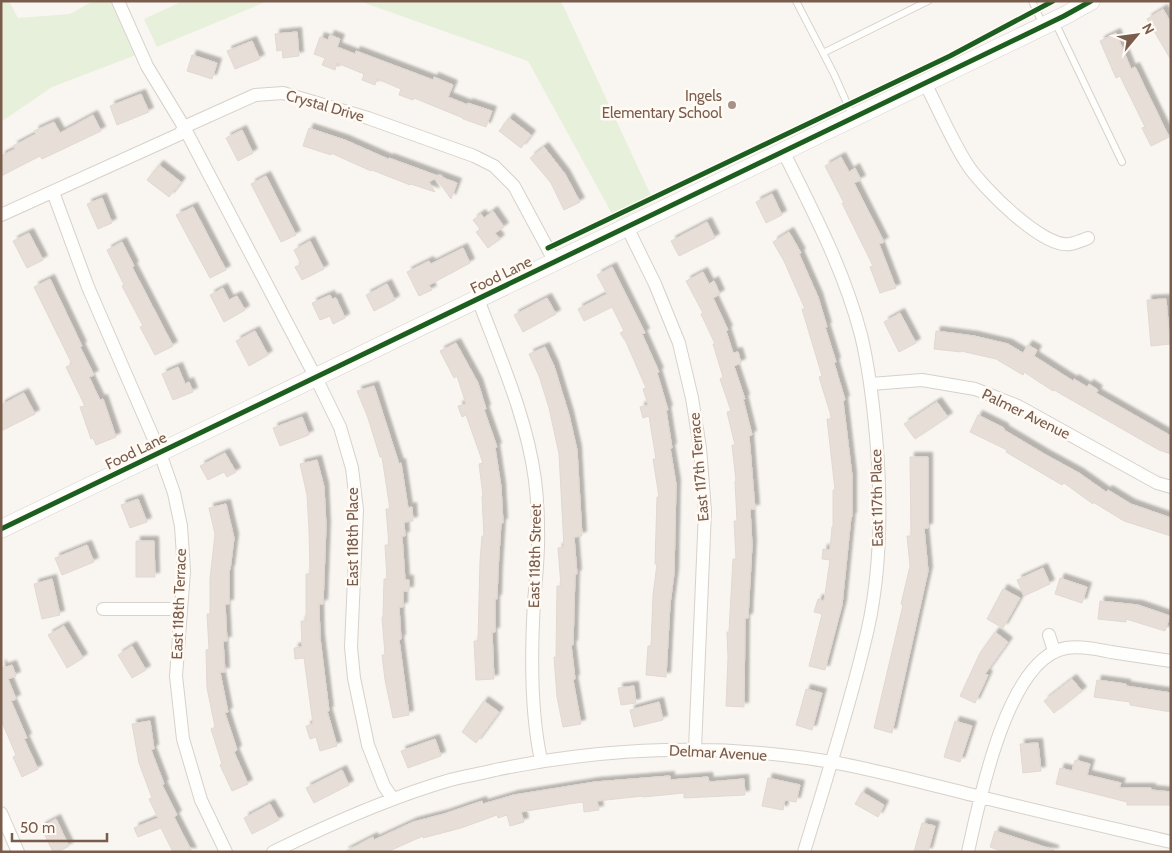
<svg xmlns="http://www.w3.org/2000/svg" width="1172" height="853" viewBox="0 0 1172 853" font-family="Cabin,sans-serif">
  <defs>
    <filter id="shadow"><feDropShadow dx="4.5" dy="-4.5" stdDeviation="1" flood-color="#0004"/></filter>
  </defs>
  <rect width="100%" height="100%" fill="#f9f5f0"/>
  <path fill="#e7f0db" d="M1 1H9L18 18 70 14 93 1H118L141 53 52 87 1 122Z
    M183 1H268L157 47 144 19Z
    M359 1H561L654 202 616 221 528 61Z"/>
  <path fill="#e6ded7" stroke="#e2d8d2" filter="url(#shadow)" d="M1163 9 1171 23V60L1147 19Z
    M297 32 299 56 283 58 282 50 277 51 275 34Z
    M1116 33 1131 69 1135 67 1169 137 1151 146 1142 128 1145 127 1120 76 1116 78 1100 41Z
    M330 35 340 39 337 47 355 54 356 51 433 80 434 77 453 85 448 97 468 105V103L492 111 486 127 463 119V118L414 98 413 100 399 95 401 89 377 79 375 85 362 80 364 74 337 63 335 70 322 65 325 58 314 54 320 37 328 40Z
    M252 41 260 59 235 69 227 51Z
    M192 55 217 63 212 79 187 71Z
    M141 94 149 112 117 125 110 106Z
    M93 115 101 131 42 159 40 156 1 176V156L15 149 13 146 36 134 34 131 54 122 60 133Z
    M509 118 531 135 521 148 499 131Z
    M309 128 345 140 388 159 389 158 457 183 451 199 436 178 429 182 435 192 411 184 410 185 372 170 371 171 331 153V155L303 146Z
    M242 130 253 153 238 161 226 138Z
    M544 147 565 174 580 202 564 210 551 183 530 158Z
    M841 157 849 172 855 168 861 180 854 183 884 242 879 244 896 288 880 293 870 267 873 266 842 203H844L825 166Z
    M159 165 181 182 169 197 147 180Z
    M266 176 296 235 281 242 251 184Z
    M772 194 782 215 766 223 756 202Z
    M102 198 112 223 98 229 87 204Z
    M193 207 226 270 210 278 176 215Z
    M493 211 504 227 495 233 500 239 488 248 476 232 480 229 473 220 481 214 484 218Z
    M707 222 715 238 679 256 671 241Z
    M789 232 801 253 799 254 818 297 827 327H825L836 362 834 363 845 400 843 401 852 476V517H851L842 605 825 670 809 666 822 614 814 612 818 599 824 601 830 560 822 559 823 549 830 550 832 527H833V490H835L827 419H832L819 377 822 376 802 309H805L784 261 773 242Z
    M29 233 43 260 27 268 13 241Z
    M310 241 324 269 302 280 295 267 301 264 294 250Z
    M122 242 134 266 132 267 173 346 155 355 140 327 143 326 122 286 124 285 107 250Z
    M463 248 470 263 429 285 432 290 419 296 407 272 429 261 431 264Z
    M612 267 645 333 642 334 659 372 657 373 668 410H666L672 448H670L676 484 674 574 670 604 666 677 646 675 648 646H651L653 595 657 564H655L657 497H659L653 459H656L649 416 643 418 640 407 648 405 643 389 646 388 626 342 620 333 624 331 612 307 584 321 578 309 607 294 597 275Z
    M703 272 709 284 714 281 720 294 713 298 728 330 726 331 733 353 738 352 741 363 734 366 745 399H743L752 435 749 436 755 509H750L752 545 748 618H745L744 707 726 706 728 658 727 632H729L733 559H736L734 521H737L735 481H736L732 445H735L727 412 731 411 720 379 723 377 713 344H715L701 314 703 313 686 281Z
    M50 279 82 346 80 347 94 375 89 377 100 400 103 399 116 437 96 445 93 438 91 439 80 407 85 406 66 367 72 364 34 287Z
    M387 284 395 300 374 311 366 295Z
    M223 288 229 300 237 296 245 310 224 322 210 295Z
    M330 295 332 299 336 298 345 318 333 324 330 316 320 320 312 303Z
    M547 298 556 314 523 332 514 315Z
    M1166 299 1170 344 1151 346 1147 300Z
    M900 313 916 343 899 352 884 322Z
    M255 331 268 355 249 366 236 341Z
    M936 331 974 336 1008 344 1023 353 1028 345 1037 350 1034 356 1073 381 1074 379 1087 387 1089 384 1098 390 1096 393 1171 436V454L1159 450 1054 390 1053 391 1024 372 1023 375 996 359 961 351V352L934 349Z
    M456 343 478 383 486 409 484 410 497 447 495 448 501 487 503 523H501L498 570 497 599H495V632H492L494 679 476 680 474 641H478L480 561 482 536H484L482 496H483L479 464 483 463 466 415 462 417 458 406 466 404 457 376 454 378 440 351Z
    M545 347 554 366 569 415 577 450 582 536 574 537 577 574 575 575 573 645H571L575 679 573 680 581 724 563 727 557 697 554 657H556L557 586H561L558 548 564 547 559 454 549 408 539 376 529 354Z
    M178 367 185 384 189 382 193 392 173 400 162 374Z
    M374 386 399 464 401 463 408 508 412 507 413 521 404 522 405 536H402L405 580H409V591H403V607H399L401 639 399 640 409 715 393 718 385 680 382 655H385L382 617H383L384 579H387L385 545H389L386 509H390L382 457H380L368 418 357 391Z
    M24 393 35 414 1 431V405Z
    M937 402 948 417 915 439 904 424Z
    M978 415 1004 428V430L1046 455 1079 473 1106 492 1108 490 1131 504 1171 518V536L1124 521 1093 502V504L1064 483 1062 485 1006 452 1007 450 970 432Z
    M302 417 309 435 280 446 273 428Z
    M225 453 236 472 227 477 224 472 208 480 200 466Z
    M910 457H928V528H924L928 571 892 733 874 728 903 605 901 604 910 566 907 536H911Z
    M317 460 324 487 326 526 323 604H319L320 638 329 711H327L337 746 320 751 316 737 310 739 306 726 313 724 304 658 295 659 294 648 302 647 301 621H306V574H310L309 530 307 495 300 464Z
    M138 499 147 522 130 528 121 505Z
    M226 504 234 538 230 570H229V604H225L227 641H223L225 672H220L228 712 225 713 237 750 234 752 248 784 232 791 220 765 222 764 211 729 215 727 207 688 206 650 209 649 207 614H210V579L215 534 209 508Z
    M136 541H154L155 577H136Z
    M87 545 94 562 62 575 55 558Z
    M1043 568 1050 584 1024 596 1017 580Z
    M1060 578 1087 587 1082 603 1055 594Z
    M52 579 60 615 42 619 34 584Z
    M1003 589 1020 598 1003 628 987 619Z
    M1100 601 1138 605 1170 616 1165 631 1126 619V622L1098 619Z
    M64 626 83 658 67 668 48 635Z
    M995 632 1008 642 985 674 988 675 975 703 960 696 980 653Z
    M132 646 146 670 132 678 118 655Z
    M1 664 3 668 12 665 16 676 8 679 16 699 11 701 27 738 24 739 38 769 22 777 13 757 16 755 1 720Z
    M1072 679 1082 691 1054 713 1044 701Z
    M1097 680 1126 684V686L1171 693V712L1130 705V702L1094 697Z
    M634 686 636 703 621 705 618 688Z
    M806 689 822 693 812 730 796 725Z
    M484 701 499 712 476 743 462 732Z
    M659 702 663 720 634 727 630 710Z
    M150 721 154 749 151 750 164 784 162 785 177 815 174 817 192 852H173L161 828 138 837 134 828 158 818 149 799 152 798 139 763 132 724Z
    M955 721 972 726 960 762 944 757Z
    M435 739 441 756 408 768 401 751Z
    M1038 743 1041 771 1023 773 1020 744Z
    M1075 760 1090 764 1087 775 1121 783 1119 788H1151V790L1171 792V805H1127V802L1056 784 1060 768 1072 771Z
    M342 770 349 785 314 803 306 788Z
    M670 776V780L708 777 709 782 744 779 745 795 684 798V793L643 797V796L597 801 599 810 584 812 583 802 569 804 521 812 524 822 510 826 507 815 498 818 497 815 461 828 423 838V836L387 852H344L373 837 374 840 413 822 444 814 482 801 483 804 514 795 595 782Z
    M768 778 800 785 796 802 785 800 783 810 762 806Z
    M862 792 884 805 878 817 855 804Z
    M270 804 279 820 252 834 244 818Z
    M56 819 69 846 58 852H53L41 827Z
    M922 823 935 826 928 852H914Z
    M995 831 1054 850V852H1004L990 847Z"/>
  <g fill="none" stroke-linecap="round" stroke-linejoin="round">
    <g stroke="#d7d1cb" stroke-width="8">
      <path id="lane" d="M796 1 834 74 853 117
        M1032 1 1043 25
        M1055 22 1122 162
        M823 53 928 1"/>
    </g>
    <g stroke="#d7d1cb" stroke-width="14">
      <path id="street" d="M118 1 147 66 184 127 316 378 340 427 352 468 357 510 351 647 354 678 368 745 384 786 393 799
        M925 83C939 110 951 139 967 164 981 186 1043 249 1070 244 1076 243 1083 240 1088 238
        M783 151C813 211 844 270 861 335 869 368 873 402 876 436 882 505 882 577 864 645 847 715 825 783 804 852
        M53 192 88 287 160 453 174 493 181 526 184 571 176 676 183 739 201 800 226 852
        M1 215 180 134 184 127 255 95 283 93 368 118 474 156 494 166 514 186 555 262
        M627 227 655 284 679 343 692 398 700 448 705 511 695 749
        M478 299C500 358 527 418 535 480 537 496 538 513 538 529 539 553 536 578 534 602 531 653 530 710 541 760
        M871 384 922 380 975 389 1018 406 1157 483 1171 487
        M103 609H181
        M1049 635 1054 651
        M1 813 18 852
        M273 852C330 824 388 798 450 780 464 776 480 774 495 770 606 747 720 743 832 762 882 771 931 785 981 797 1044 813 1107 827 1171 842
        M968 852C979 802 1007 658 1066 648 1081 646 1096 649 1111 652 1131 655 1151 658 1171 661"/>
    </g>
    <g stroke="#d9d2cb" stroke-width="19">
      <path id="secondary" d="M1 529 1064 16 1091 1"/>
    </g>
    <use href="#lane" stroke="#fefefd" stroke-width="6"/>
    <use href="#street" stroke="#fefefd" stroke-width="12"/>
    <use href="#secondary" stroke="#fefefd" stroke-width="18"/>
    <g stroke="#fffaf3" stroke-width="8">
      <path id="cycleway" d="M548 248 950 56 1053 1
        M1 529 1064 16 1091 1"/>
    </g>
    <use href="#cycleway" stroke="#1b5e20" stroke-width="5"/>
  </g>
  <circle fill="#a69286" stroke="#fffaf3" stroke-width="2" cx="732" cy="105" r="5"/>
  <g text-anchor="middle" stroke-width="5" stroke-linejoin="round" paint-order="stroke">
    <g font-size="15" fill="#7a5c4d" stroke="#fffaf3" text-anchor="end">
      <text x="722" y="101">Ingels<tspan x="722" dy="17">Elementary School</tspan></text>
    </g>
    <g font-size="15" fill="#7a5c4d" stroke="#fffaf3">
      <text transform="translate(325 106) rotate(16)" y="5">Crystal Drive</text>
      <text transform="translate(501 275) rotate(-26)" y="5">Food Lane</text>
      <text transform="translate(1026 414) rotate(26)" y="5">Palmer Avenue</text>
      <text transform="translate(136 451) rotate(-26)" y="5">Food Lane</text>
      <text transform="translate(699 467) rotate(-95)" y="5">East 117th Terrace</text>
      <text transform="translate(877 498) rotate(-91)" y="5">East 117th Place</text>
      <text transform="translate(353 537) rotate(-90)" y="5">East 118th Place</text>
      <text transform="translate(535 556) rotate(-89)" y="5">East 118th Street</text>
      <text transform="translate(179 604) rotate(-88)" y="5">East 118th Terrace</text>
      <text transform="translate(718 753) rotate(3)" y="5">Delmar Avenue</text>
    </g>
  </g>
  <rect width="1172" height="853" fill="none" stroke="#7a5c4d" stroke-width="5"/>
  <g transform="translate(1137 35) rotate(61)" stroke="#fffaf3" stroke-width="4" paint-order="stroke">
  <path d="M0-4L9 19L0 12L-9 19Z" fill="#7a5c4d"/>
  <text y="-8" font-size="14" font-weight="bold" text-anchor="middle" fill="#7a5c4d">N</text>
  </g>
  <path d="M12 833v8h95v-8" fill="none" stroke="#7a5c4d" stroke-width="2.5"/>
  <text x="20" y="833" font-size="15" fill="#7a5c4d" stroke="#fffaf3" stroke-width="4" paint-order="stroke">50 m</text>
</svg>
